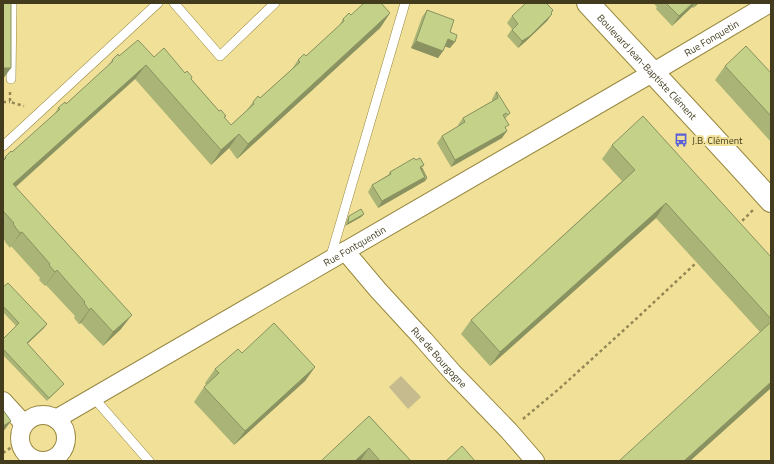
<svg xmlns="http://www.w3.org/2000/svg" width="774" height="464" viewBox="0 0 774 464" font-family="'Titillium Web',sans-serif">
  <rect width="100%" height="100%" fill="#f1e097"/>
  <path fill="#c6bb8e" d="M401 376 421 397 408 409 389 387Z"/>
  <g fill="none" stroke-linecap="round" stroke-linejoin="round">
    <g stroke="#988840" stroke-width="10">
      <path id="service" d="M174 3 220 56 275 3
        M11 79 12 3
        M3 146 158 3
        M330 259 405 3
        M94 398 149 461"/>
    </g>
    <g stroke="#988840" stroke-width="20">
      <g id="minor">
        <path id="s1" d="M345 251 378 290 424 340 453 373 509 431 535 461"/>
        <path d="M3 401 24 424"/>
        <circle cx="43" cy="438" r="23"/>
        <path id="s2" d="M56 419 652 73 770 3"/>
      </g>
    </g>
    <g stroke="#988840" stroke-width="24">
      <g id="tertiary">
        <path id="s3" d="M588 3C649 69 711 134 771 201"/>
      </g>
    </g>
    <path stroke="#938755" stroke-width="2.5" stroke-dasharray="3 3" stroke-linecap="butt" d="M10 92V102L24 106
      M3 102H10
      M738 225 753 210
      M523 419 560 388 636 319 696 263
      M3 453 19 442"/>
    <use href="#service" stroke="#fff" stroke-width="9"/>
    <use href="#minor" stroke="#fff" stroke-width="18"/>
    <use href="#tertiary" stroke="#fff" stroke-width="22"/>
  </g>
  <path fill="#a9b476" d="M653 3H699L693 8 692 7 672 26 656 9 657 7Z
    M427 10 450 32V48L445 46 443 51 438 58 411 48 422 17Z
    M390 13 380 28 237 159 229 148 211 165 135 79 16 187 121 329 103 346 81 323 79 324 74 318 75 316 46 285 45 286 39 280 40 278 11 246 10 248 5 242V241L3 239 4 238 3 237V159L5 157 12 152 54 115 58 108 66 104 107 67 112 60 119 56 154 57 191 79 219 111 226 116 224 118 231 125 246 111 253 102 260 98 292 69 298 60 306 56 339 26 343 19 351 15Z
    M551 13 552 14 547 21 525 42 518 48 507 36 512 29 507 23 512 16Z
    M725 66 771 73V142L715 80Z
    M496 92 510 113 505 119 506 129 502 138 451 167 437 143 442 136 459 126 458 125 463 118 492 101V99Z
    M612 145 771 257V388L690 461 760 332 656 218 490 366 461 334 471 320 622 181 602 159Z
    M416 160 424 165 422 168 427 178 425 181 378 208 368 192 372 185 388 175 390 172Z
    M364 214 361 217 345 226 347 220 349 216Z
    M3 287 44 328 27 344 64 384 47 401 3 355V339L16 326 3 312Z
    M242 353 315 367 305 381 234 445 194 402 204 387 206 385 205 383 215 369Z
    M369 416 411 461H361V460Z"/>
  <path fill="#899260" d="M693 3H695L692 7 672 26 679 16Z
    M697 3H699L693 8Z
    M390 13 380 28 237 159 248 144Z
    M552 14 547 21 525 42 518 48 522 41Z
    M448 39 455 42 450 48 443 46Z
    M416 41 443 51 438 58 411 48Z
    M146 65 135 79 3 198 13 184Z
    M3 68H11L3 79Z
    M507 131 502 138 451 167 455 160Z
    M239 134 229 148 211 165 221 150Z
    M425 177 427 178 425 181 378 208 382 201Z
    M666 203 656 218 490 366 500 352Z
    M364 214 361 217 345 226 348 223Z
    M22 232 11 246 10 248 20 233Z
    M57 270 46 285 45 286 55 272Z
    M91 308 81 323 79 324 89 310Z
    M132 315 121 329 103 346 113 332Z
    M47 324 44 328 24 347 27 343Z
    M315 367 305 381 234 445 245 431Z
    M771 382V388L690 461H684Z
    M11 421 3 432V426Z
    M369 448 361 460 360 461H355Z"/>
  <path fill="#c4d189" stroke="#899260" d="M3 3H11V68H3Z
    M364 3H381L390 13 248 144 239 134 221 150 146 65 13 184 132 315 113 332 91 308 89 310 84 303 85 302 57 270 55 272 49 265 50 264 22 232 20 233 15 227V226L13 224 14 223 3 211V161L6 158 5 157 11 151 12 152 60 109 58 108 65 102 66 104 113 61 112 60 118 54 119 56 138 40 154 57 164 48 185 73 187 71 192 77 191 79 219 111 221 110 226 116 224 117 231 125 254 104 253 102 258 96 260 98 300 62 298 60 304 54 306 56 344 21 343 19 349 13 351 15Z
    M526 3H546L553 10 551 13 552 14 530 36 522 41 512 30 518 24 512 16Z
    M666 3H693L679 16Z
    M427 10 454 20 450 32 457 35 455 42 448 39 443 51 416 41Z
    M746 46 771 73V116L725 66Z
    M496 92H497L510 113 508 115 506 113 503 115 509 125 505 127 507 131 455 160 442 136 465 122 463 118 498 98Z
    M643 116 771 257V319L666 203 500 352 471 320 635 170 612 145Z
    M414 158 416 160 420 158 424 165 420 167 425 177 382 201 372 185 391 174 390 172Z
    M422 168 427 178 423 180 425 177 421 169Z
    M361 209 364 214 348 223 349 216Z
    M8 283 47 324 27 343 64 384 49 398 3 349V339L19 323 3 306V287Z
    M771 322V382L684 461H619Z
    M274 323 315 367 245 431 204 387 219 373 215 369 238 349 242 353Z
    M3 410 11 421 3 426Z
    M369 416 411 461H380L369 448 355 461H321Z
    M462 446 475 461H446Z"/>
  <defs>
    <g id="bus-bare" transform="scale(1.08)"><path d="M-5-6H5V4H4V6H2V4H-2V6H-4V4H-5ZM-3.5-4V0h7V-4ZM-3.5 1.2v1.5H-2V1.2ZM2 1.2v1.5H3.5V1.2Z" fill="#595fd6" stroke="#f1e097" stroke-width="2.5" paint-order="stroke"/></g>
  </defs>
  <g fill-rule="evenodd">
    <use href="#bus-bare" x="681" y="140"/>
  </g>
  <g text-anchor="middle" stroke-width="4" stroke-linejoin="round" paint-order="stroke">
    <g font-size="10" fill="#423b1d" stroke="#f1e097">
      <text dy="4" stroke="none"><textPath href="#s2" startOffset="758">Rue Fonquetin</textPath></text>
      <text dy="4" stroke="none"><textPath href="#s3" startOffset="87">Boulevard Jean-Baptiste Clément</textPath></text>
      <text dy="4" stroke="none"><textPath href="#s2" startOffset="345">Rue Fontquentin</textPath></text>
      <text dy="4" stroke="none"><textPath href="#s1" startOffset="142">Rue de Bourgogne</textPath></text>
    </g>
    <g font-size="10" fill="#423b1d" stroke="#f1e097" text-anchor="start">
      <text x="692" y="144">J.B. Clément</text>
    </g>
  </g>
  <rect width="774" height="464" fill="none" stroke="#423b1d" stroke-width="8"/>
</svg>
